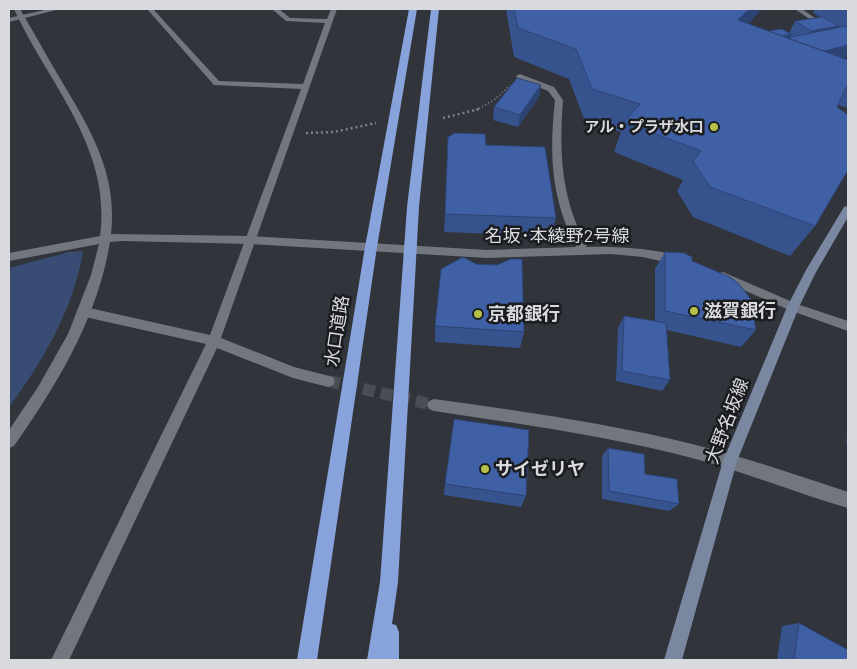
<svg xmlns="http://www.w3.org/2000/svg" width="857" height="669" viewBox="0 0 857 669" font-family="Barlow,'Noto Sans JP',sans-serif">
  <rect width="100%" height="100%" fill="#31343b"/>
  <path fill="#394c73" d="M83 251C74 308 43 361 9 407V268L69 252Z"/>
  <g fill="none" stroke-linecap="round" stroke-linejoin="round">
    <path stroke="#4a4d53" stroke-width="12" stroke-dasharray="12 6" stroke-linecap="butt" d="M328 381 434 405"/>
    <path stroke="#7e8186" stroke-width="2" stroke-dasharray="1 2.5" stroke-linecap="butt" d="M476 110 494 100 511 85"/>
    <path stroke="#7e8186" stroke-width="2.5" stroke-dasharray="2 3" stroke-linecap="butt" d="M443 118 479 109
      M306 133 334 132 376 123"/>
    <path fill="#72767e" fill-rule="evenodd" d="M49 9H60L9 22V18Z
      M147 9H153L219 81 303 84 325 23 286 21 272 9H279L290 18 327 19 331 9H337L221 338 294 367 333 377 335 381 333 385 328 387 293 378 217 348 69 660H51L206 344 85 317 81 315 79 312 81 309 85 307 210 335 301 89 214 85Z
      M434 399C520 411 607 423 692 444 745 457 796 475 848 492V508C796 493 745 472 692 458 608 436 521 424 434 411L429 409 427 405 429 401Z"/>
    <path fill="#72767e" fill-rule="evenodd" d="M14 9H20C33 31 45 53 58 75 89 127 118 172 111 234L251 236 487 250 576 247C551 197 549 155 555 100L548 91 517 78 516 76 520 74 554 87 563 100C559 155 561 197 587 247 604 246 674 248 684 261L678 265 643 257 611 254 487 258 251 244 122 241 110 242C98 317 57 385 14 446L9 448V430L38 387 68 334 91 275 99 244 9 261V253L100 236C112 147 48 84 14 9Z
      M795 9H802L848 41V46Z
      M723 272 797 304 848 321V331L789 310 719 279 717 276 719 273Z"/>
    <path fill="#7a87a1" fill-rule="evenodd" d="M848 206V217L815 274 799 307 737 461 682 660H664L723 461 787 307 806 270 844 207Z"/>
    <path fill="#88a3dc" fill-rule="evenodd" d="M409 9H417L377 247 317 660H297L365 247Z
      M431 9H439L419 207 398 582 392 624 396 625 399 632V660H367L380 582 407 207Z"/>
  </g>
  <path fill="#37538e" fill-rule="evenodd" d="M506 9H762L748 24 769 31 789 33 795 21 820 17 813 13 815 9H848V57H844V58L848 60V108L838 105 837 107 815 226 790 256 693 217 677 191 683 180 614 152 621 132 584 119 569 79 514 57ZM833 23H834L840 27 836 28Z
    M541 85 539 97 518 127 493 120 494 107Z
    M486 145 556 218 551 236 444 232 445 214Z
    M665 252 692 261 756 330 741 347 667 330 670 380 662 391 616 381 618 328 624 316 655 321V269Z
    M435 326 524 332 520 348 435 342Z
    M848 428V445L846 444Z
    M608 448 645 474 679 504 669 511 602 499V456Z
    M445 484 526 496 521 507 444 495Z
    M799 623 848 660H777L782 626Z"/>
  <path fill="#2d4374" d="M749 9H762L725 49 738 20Z
    M838 26 830 38 804 43 811 31Z
    M791 34 788 41 775 37Z
    M848 45V57H844L842 61 808 55Z
    M541 85 539 97 518 127 520 115Z"/>
  <path fill="#4060a5" stroke="#2d4374" d="M514 9H749L738 20 848 60V84L837 107 848 115V170L815 226 710 187 693 161 701 151 624 122 640 104 592 89 576 49 518 28Z
    M823 17 838 26 811 31 795 21Z
    M846 26 848 27V45L824 51 787 38Z
    M782 29 791 34 782 36 769 31Z
    M517 78 541 85 520 115 494 107Z
    M848 84V93L846 92Z
    M455 133 485 134 486 145 545 147 556 218 445 214 448 137Z
    M665 252 684 253 692 257V261L730 277 738 283 750 298 756 330 665 311Z
    M463 257 476 264 497 265 511 259H522L524 332 435 326 441 269Z
    M624 316 666 323 670 380 622 371Z
    M454 419 529 430 526 496 445 484Z
    M608 448 644 454 645 474 677 479 679 504 609 491Z
    M799 623 848 650V660H794Z"/>
  <g fill="#b6c149" stroke="#1a1c1f" stroke-width="2">
    <circle cx="714" cy="127" r="5"/>
    <circle cx="694" cy="311" r="5"/>
    <circle cx="478" cy="314" r="5"/>
    <circle cx="485" cy="469" r="5"/>
  </g>
  <g text-anchor="middle" stroke-width="5" stroke-linejoin="round" paint-order="stroke">
    <g font-size="15" font-weight="bold" fill="#d8dade" stroke="#1a1c1f" text-anchor="end">
      <text x="704" y="132">アル・プラザ水口</text>
    </g>
    <g font-size="18" fill="#d8dade" stroke="#1a1c1f">
      <text x="557" y="242">名坂･本綾野2号線</text>
      <text transform="translate(337 331) rotate(-81)" y="6">水口道路</text>
      <text transform="translate(727 421) rotate(-69)" y="6">大野名坂線</text>
    </g>
    <g font-size="18" font-weight="bold" fill="#d8dade" stroke="#1a1c1f" text-anchor="start">
      <text x="704" y="317">滋賀銀行</text>
      <text x="488" y="320">京都銀行</text>
      <text x="495" y="475">サイゼリヤ</text>
    </g>
  </g>
  <rect width="857" height="669" fill="none" stroke="#d8dade" stroke-width="20"/>
</svg>
